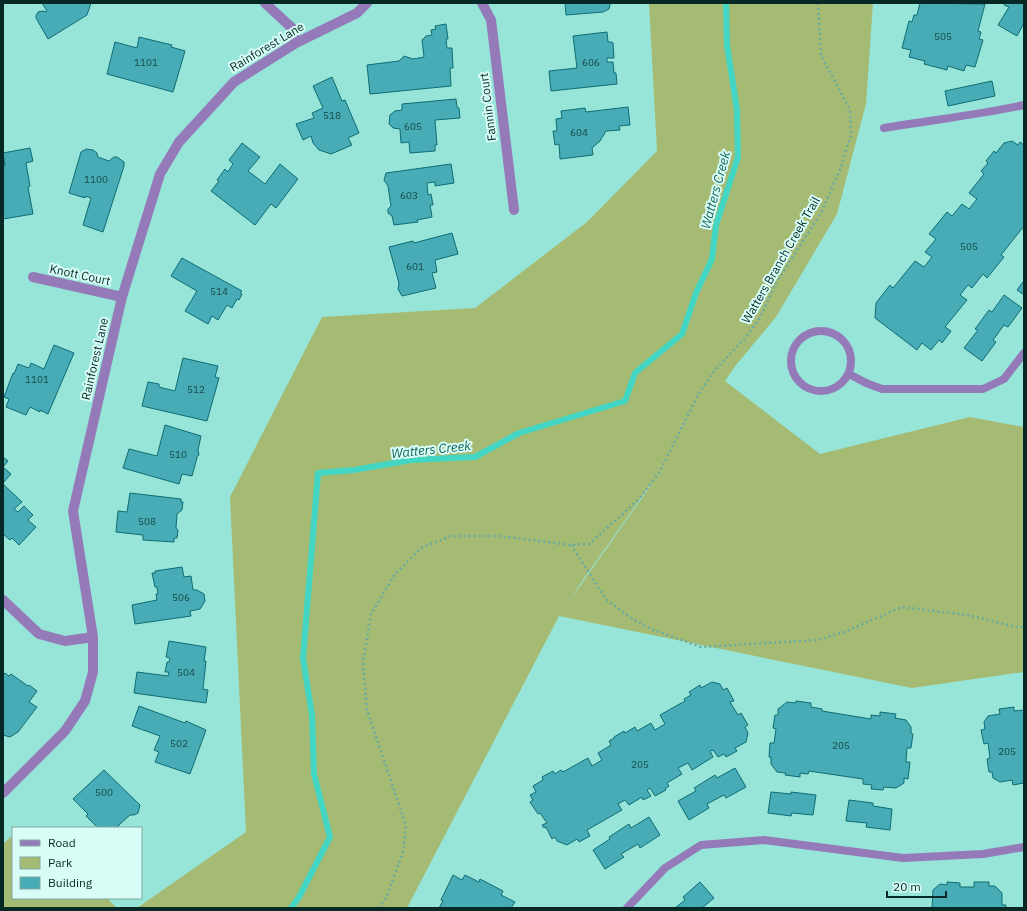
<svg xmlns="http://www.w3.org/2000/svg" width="1027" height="911" viewBox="0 0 1027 911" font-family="'IBM Plex Sans',sans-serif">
  <rect width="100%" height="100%" fill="#97e5d8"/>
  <path fill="#a5bb74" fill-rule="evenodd" d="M649 3H873L866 104 837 214 776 317 736 365 725 381 820 454 970 417 1024 427V672L912 688 559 616 407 908H137L246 832 230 497 322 317 475 308 587 222 657 151ZM651 484H652L570 600 580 584Z
    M13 835V898H107L117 908H3V844Z"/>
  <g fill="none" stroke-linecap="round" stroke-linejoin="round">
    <path stroke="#43d6c4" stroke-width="6" d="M291 908 299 897 330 837 314 774 312 715 303 658 318 473 354 470 411 460 475 457 519 433 625 401 635 373 682 334 696 293 712 259 716 225 738 157 737 110 727 45 726 3"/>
  </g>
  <path fill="#47acb5" stroke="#0f6c73" d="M42 3H91L87 15 48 39 36 18V16L38 12 43 11 46 12 47 11Z
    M565 3H610V5L609 9 603 12 566 15Z
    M920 3 985 4 978 31 981 32 979 39 983 40 975 67 966 65 964 71 948 66 947 70 924 64 925 61 909 57 911 50 902 48 909 21 912 22 914 15H917Z
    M1005 3H1024V23L1017 36 998 25 1009 7 1004 5Z
    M446 24 448 39H446L447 48H452L453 68H450L451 86 370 94 367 65 399 61 404 56 413 59 424 57 422 40 426 36 432 35 431 30 436 29 435 26Z
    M607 32 608 42H612L613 43 614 58H607V62H613L614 73H616L617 84 551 91 549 71 577 68 573 36Z
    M139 37 172 45 171 47 185 51 173 92 107 74 115 42 137 48Z
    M332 77 342 101 345 100 359 133 348 138 352 145 331 154 319 150 313 143 311 136 303 140 296 124 314 118 312 113 323 108 313 86Z
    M992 81 995 96 948 106 945 91Z
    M456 99 457 107 459 108 460 118 435 120 437 145H435V151L410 153 409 142 401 143 400 129 393 128 389 124 390 115 395 111 402 110V104Z
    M628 107 630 125 619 126 620 130 606 131 600 141 592 148 593 155 560 159 559 144 555 145 553 131H557L556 119 562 118 561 111 585 108 586 112Z
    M1012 141 1018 145 1020 142 1024 145V226L1001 255 1004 257 987 278 983 274 972 288 968 285 960 295 967 300 945 327 951 331 942 343 939 340 931 350 922 343 917 350 875 318 876 303 890 285 893 288 915 261 924 267 932 257 925 252 936 239 929 234 947 212 952 216 962 204 969 209 977 199 969 193 984 174 981 171 988 163 986 161 994 151 996 153 1004 143Z
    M242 143 260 157 248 171 265 184 280 164 298 179 276 208 271 204 255 225 211 191 219 181 217 180 225 169 228 172 233 164 229 160Z
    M30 148 33 161 26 163 30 186 28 187 33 214 3 219V166H5L3 153Z
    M86 149 93 150 97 153 98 157 109 161 114 157H117L124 162V166L103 232 83 225 91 198 85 196V198L69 193 81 152Z
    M451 164 454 183 435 186V182L427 183 428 195 431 194 433 205H430L432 217 417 220 418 222 394 225 392 216 388 213V209L391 206 388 186 384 180 386 173Z
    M452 233 458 254 435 260 437 272 432 273 436 288 402 296 398 289 399 283 389 247 413 241 414 243Z
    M182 258 242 291 240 293 242 294 239 300 237 299 232 308 227 305 218 320 212 316 208 324 185 311 197 291 171 276Z
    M1023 282 1024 283V295L1017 290Z
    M1004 295 1022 308 1008 327 1004 325 993 340 996 342 982 361 964 348 978 330 975 329 989 310 992 312Z
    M54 345 74 353 48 414 40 410V412L30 407 26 415 6 407 9 399 4 397 13 373 14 374 18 364 29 368 31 363 44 369Z
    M183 358 218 366 215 377 219 378 207 421 142 406 148 382 159 384V387L175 391Z
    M165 425 201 436 198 450 199 455 196 458H197L192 476 182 474 179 484 123 468 129 449 157 456Z
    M3 457 8 461 3 467 11 474 3 483Z
    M3 484 22 502 14 509 18 512 24 506 33 515 28 520 36 527 19 545 12 538 10 540 3 534Z
    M130 493 181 499V502H183L182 510 177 514 176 528 178 530 177 538H174V542L143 540V535L116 532 118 511 127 512Z
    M182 567 184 577 191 576 193 590H197L204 594 205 601 200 609 190 611 191 616 135 624 132 605 157 600 156 594H158L157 587H155L152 573H155V571Z
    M169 641 206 647 204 661H206L203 689 208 690 206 703 134 693 137 672 168 676 169 672H165L167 662H169L170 658 166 657Z
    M5 673 9 676 11 674 28 686 29 685 37 691 29 702 37 707 18 732 10 737 3 735V675Z
    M712 682 720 684 723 690 727 688 734 701 730 702 738 715 741 713 748 725 745 727 748 733 746 742 735 748 737 751 726 757 724 754 718 757 713 750 710 751 713 757 692 770 688 763 678 768 682 774 667 783 669 786 665 789 666 790 655 796 650 788 647 790 651 796 643 800 642 797 629 805 625 800 618 804 622 810 587 830 590 836 579 842 577 839 567 845 557 841 555 837 552 839 546 827 544 828 542 825 547 823 540 813 538 814 530 802 533 800 530 795 536 792 533 786 543 780 542 777 553 771 555 774 561 770 563 772 588 758 592 766 602 760 598 753 611 745 609 741 614 738V737L624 731 625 733 635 727 637 731 651 723 655 730 665 724 660 715 685 701 684 699 691 695 689 692 700 685 701 688Z
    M796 701 811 703V707L822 709V711L871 719V715L880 716V712L896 714 895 718 906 720 911 727V733L913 734 911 748H907L906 762H910L908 779 904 778V783L896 788 884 787 883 790 871 789 872 785 863 784V779L809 771 808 774 800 773V777L785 775 786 773 777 772 771 764V757H769L770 743H774L776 729 773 728 775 715H778V709L787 702 795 703Z
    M139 706 185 723 186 721 206 730 190 774 155 762 159 752 154 750 160 736 132 726Z
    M1014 707V711L1024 710V783L1013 785 1012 780 1000 782 993 778 992 772H989L987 759 990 758 988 743 984 744 981 730 985 729 984 722 988 716 1000 714 999 709Z
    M735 768 746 787 726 798 724 795 707 804 709 808 689 820 678 801 696 791 694 788 715 775 717 778Z
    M104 770 140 805 138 813 134 815H130L118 826 119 828H98L86 816 88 814 73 799Z
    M771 792 791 794V792L816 795 813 815 792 813 791 816 768 813Z
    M849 800 873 803V806L892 809 890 830 866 827 867 823 846 821Z
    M649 817 660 835 640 848 638 844 621 854 624 857 605 869 593 850 610 839 609 837 629 824 631 828Z
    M453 875 462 880 465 875 479 882 480 879 503 891 501 895 515 902 511 908H439L443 901 441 900Z
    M700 882 714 898 702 908H675L685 900 683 897Z
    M947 882 960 883V887H974V882H989V886H995L1002 893V905H1006V908H932L933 890 940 884 947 885Z"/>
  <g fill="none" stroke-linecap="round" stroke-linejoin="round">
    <path stroke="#6aaba0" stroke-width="2.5" stroke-dasharray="2 3" stroke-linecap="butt" d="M571 545 606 599 629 617 651 629 701 647 818 640 844 632 902 607 968 615 1016 627H1024
      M379 908 387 896 403 852 406 825 367 710 363 663 371 614 395 574 421 548 451 536H499L571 545 589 544 638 500 659 473 698 395 715 370 746 337 760 318 776 283 821 213 840 170 851 134 850 110 821 55 818 3"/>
    <path stroke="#957aba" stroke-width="8" d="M884 128C931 120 978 115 1024 105
      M791 361a30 30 0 1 1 60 0a30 30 0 1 1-60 0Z
      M849 374 866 383 882 389H983L1004 379 1024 353
      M627 908 665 868 701 845 764 840 903 858 983 854 1024 847"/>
    <path stroke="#957aba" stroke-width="10" d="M265 3 293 29 296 43
      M482 3 491 20 514 210
      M33 277 122 297
      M3 600 39 634 65 641 93 637
      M3 793 65 731 85 701 93 672V637L73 511 122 297 160 174 179 142 234 82 296 43 357 13 367 3"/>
  </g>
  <g text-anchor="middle" stroke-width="4" stroke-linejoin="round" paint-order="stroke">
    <g font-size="10" fill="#174a49">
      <text x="943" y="40">505</text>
      <text x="146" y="66">1101</text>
      <text x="591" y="66">606</text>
      <text x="332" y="119">518</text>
      <text x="413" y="130">605</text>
      <text x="579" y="136">604</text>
      <text x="96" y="183">1100</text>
      <text x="409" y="199">603</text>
      <text x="969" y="250">505</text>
      <text x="415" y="270">601</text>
      <text x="219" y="295">514</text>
      <text x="37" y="383">1101</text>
      <text x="196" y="393">512</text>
      <text x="178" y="458">510</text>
      <text x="147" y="525">508</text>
      <text x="181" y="601">506</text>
      <text x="186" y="676">504</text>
      <text x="179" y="747">502</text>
      <text x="841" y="749">205</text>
      <text x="1007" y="755">205</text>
      <text x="640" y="768">205</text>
      <text x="104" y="796">500</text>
    </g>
    <g font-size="12" fill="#072925" stroke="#d8fdf6">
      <text transform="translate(267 47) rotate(-31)" y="4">Rainforest Lane</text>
      <text transform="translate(488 107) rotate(-97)" y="4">Fannin Court</text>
      <text transform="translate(781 260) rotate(-60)" y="4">Watters Branch Creek Trail</text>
      <text transform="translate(80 275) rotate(12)" y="4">Knott Court</text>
      <text transform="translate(95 359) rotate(-77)" y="4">Rainforest Lane</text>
    </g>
    <g font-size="13" font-style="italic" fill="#126259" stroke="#d8fdf6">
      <text transform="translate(715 190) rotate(-75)" y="5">Watters Creek</text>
      <text transform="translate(431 449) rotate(-6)" y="5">Watters Creek</text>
    </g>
  </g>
  <rect width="1027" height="911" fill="none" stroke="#072925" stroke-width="8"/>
  <rect x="12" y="827" width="130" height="72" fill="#d8fdf6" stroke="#84a8a2"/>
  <rect x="20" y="840" width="20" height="6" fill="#957aba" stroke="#84a8a2"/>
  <text x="48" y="847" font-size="12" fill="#072925">Road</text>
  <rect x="20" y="857" width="20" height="12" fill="#a5bb74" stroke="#84a8a2"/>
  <text x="48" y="867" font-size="12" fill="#072925">Park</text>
  <rect x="20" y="877" width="20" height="12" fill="#47acb5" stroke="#84a8a2"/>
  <text x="48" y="887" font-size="12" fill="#072925">Building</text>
  <path d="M887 891v6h59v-6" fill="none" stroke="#072925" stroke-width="2"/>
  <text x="893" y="891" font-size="12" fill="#072925" stroke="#d8fdf6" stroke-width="3" paint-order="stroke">20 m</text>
</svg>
